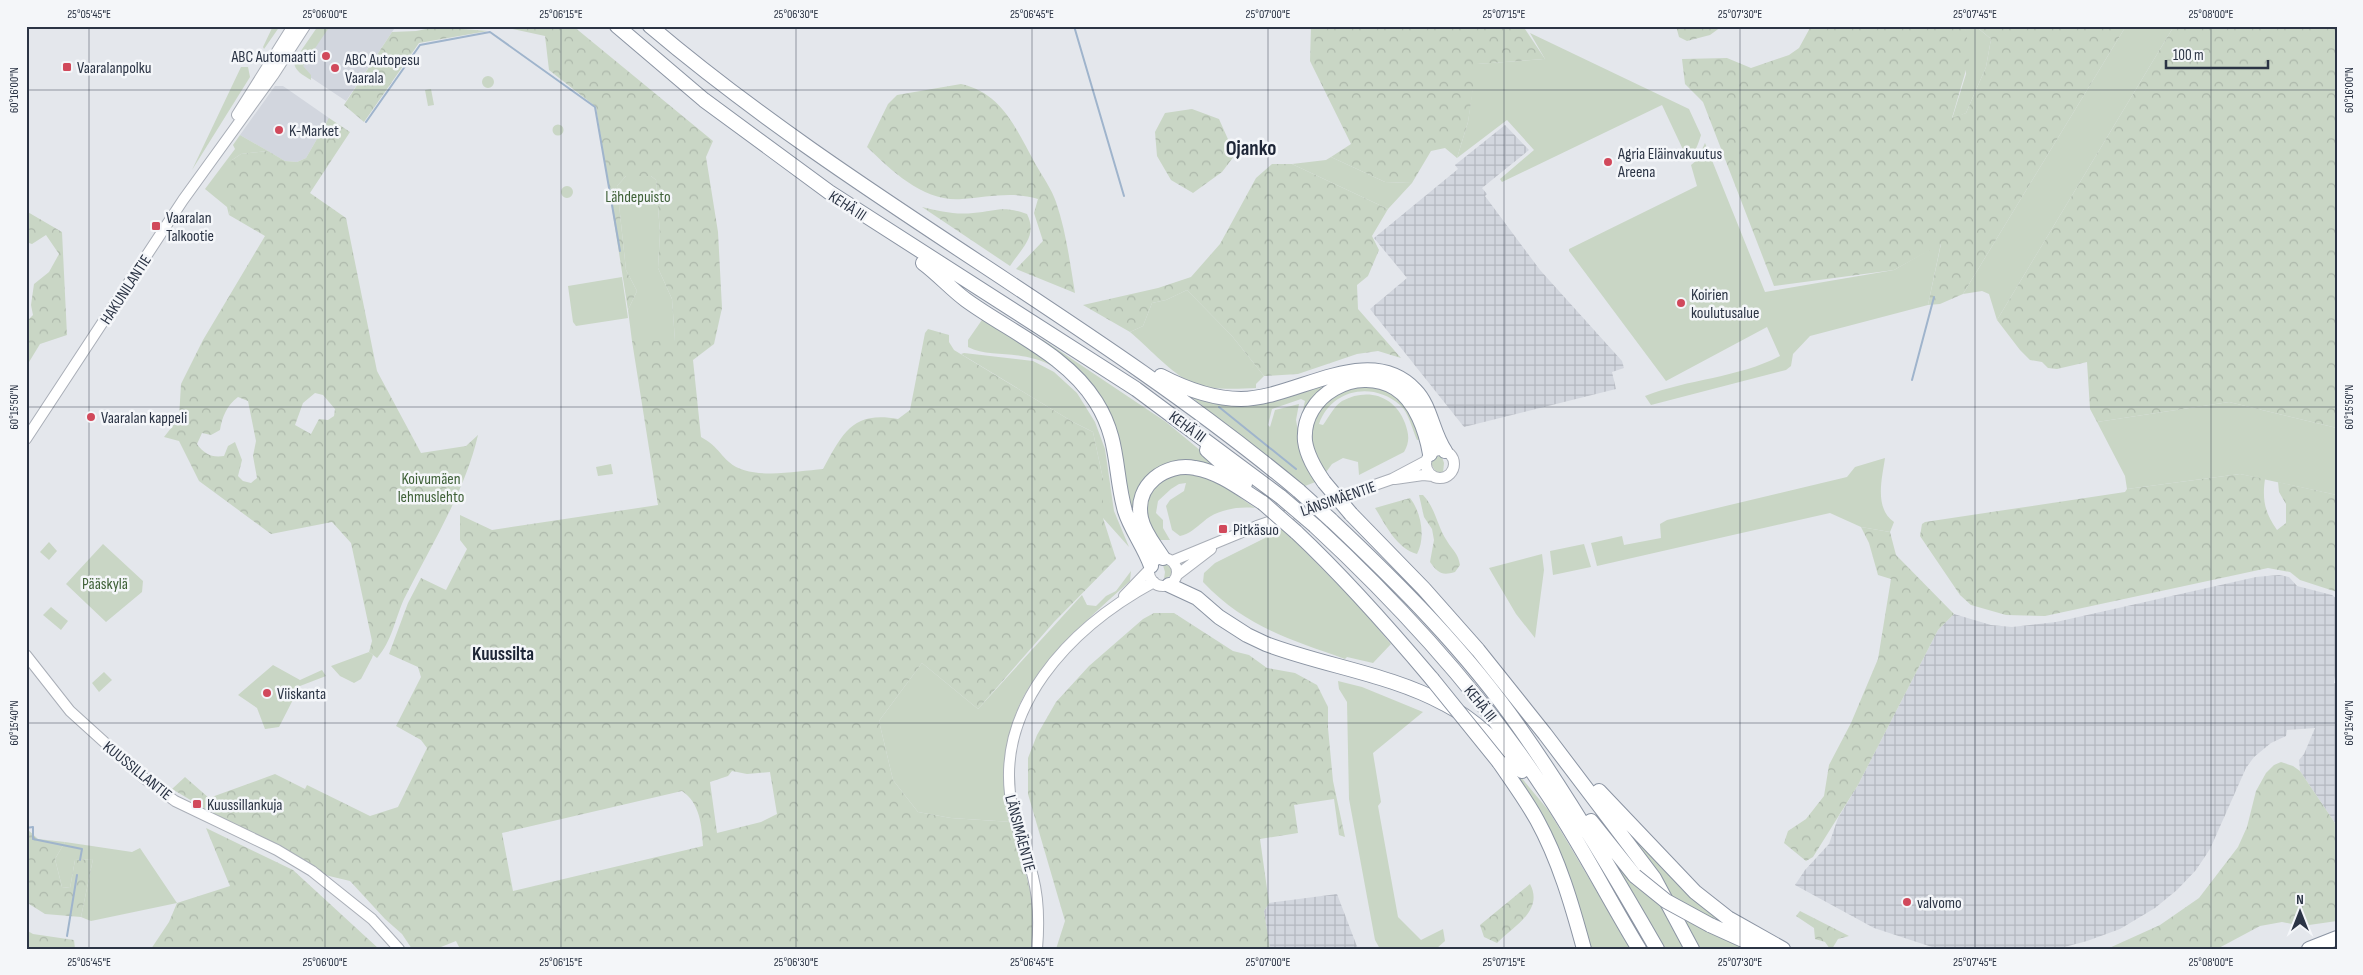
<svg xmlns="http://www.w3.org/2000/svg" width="2363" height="975" viewBox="0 0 2363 975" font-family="'Sofia Sans Condensed',sans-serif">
  <defs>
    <pattern id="industrial-grid" width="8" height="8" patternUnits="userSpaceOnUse" patternTransform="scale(1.25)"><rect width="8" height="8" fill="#d2d6de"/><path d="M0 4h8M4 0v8" fill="none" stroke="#b4b8c0"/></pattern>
    <pattern id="forest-crowns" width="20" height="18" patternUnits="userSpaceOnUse" patternTransform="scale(1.25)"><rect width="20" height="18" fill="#c9d6c5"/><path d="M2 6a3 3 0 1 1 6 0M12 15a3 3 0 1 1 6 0" fill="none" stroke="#adb8ab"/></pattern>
  </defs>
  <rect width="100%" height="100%" fill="#e4e7ec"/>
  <path fill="#d2d6de" d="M326 26H396L346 101 304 73 300 63Z
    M275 86H283L329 118 306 158 297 162 285 161 240 135Z"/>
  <path fill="url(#industrial-grid)" d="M1505 125 1529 150 1482 188 1487 194 1485 196 1540 270 1622 361 1624 368 1612 372 1616 389 1464 427 1370 309 1407 278 1374 238 1458 169 1455 165Z
    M2279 575 2289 577 2297 586 2332 595 2337 599V662L2334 683 2337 684V826L2300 771 2299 760 2304 754 2315 728 2287 730 2286 736 2271 743 2254 757 2246 768 2210 849 2196 870 2177 890 2155 908 2120 929 2087 941 2057 949 1932 947 1874 928 1795 885 1805 870 1829 844 1838 818 1858 785 1938 630 1954 614 1991 625 2012 627 2056 622 2256 577Z
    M1337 894 1358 949H1270L1264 911 1269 903Z"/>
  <path fill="#c9d6c5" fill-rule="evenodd" d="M273 26H280L264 49 263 47Z
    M318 26H330L303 66 311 75V80C303 75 294 71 294 61Z
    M1965 26H1979V29L1991 39 1986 67 1966 113 1952 119 1966 74Z
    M2126 26H2174L1997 320 1989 294 1982 291 1963 294Z
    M1530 33 1689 109 1701 135C1698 144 1696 154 1686 156L1662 105 1502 182 1500 179 1534 150 1507 120 1457 158 1468 122 1476 64 1545 59Z
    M241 67H248L250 77 192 170Z
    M482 82a6 6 0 1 1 12 0a6 6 0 1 1-12 0Z
    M431 89 434 105 428 106 425 90Z
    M552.5 130a5.5 5.5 0 1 1 11 0a5.5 5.5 0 1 1-11 0Z
    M240 135 268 151 241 154 232 160 231 206 229 215 227 207 205 189 235 149 233 145Z
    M1705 143 1765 292 1894 270 1941 243 1928 305 1810 336 1793 354 1791 366 1786 370 1651 405 1645 396C1688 379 1738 378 1780 356L1767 327 1666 381 1569 251V249L1697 186 1691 165 1697 160Z
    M1331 157 1385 182 1412 183 1388 209 1292 164 1326 160Z
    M626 176H651L656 180 660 233 658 268 672 299 675 341H632L628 310 637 291 626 270 617 186Z
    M561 192a6 6 0 1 1 12 0a6 6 0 1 1-12 0Z
    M622 277 628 318 576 326 573 322 568 286Z
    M1187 290 1232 336 1264 376 1256 384V388C1234 389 1207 391 1187 380 1168 370 1147 346 1130 332L1143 326 1152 303 1166 300Z
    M984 317 1070 376 1097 412 1112 462C1097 413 1078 364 1021 356 1005 353 983 355 968 347V340Z
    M1042 339 1166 422 1230 475 1212 469 1155 472 1140 524 1130 513 1114 429 1047 348Z
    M964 353 1033 361 1054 372 1077 393 1095 422 1105 449 1114 511 1129 547 1103 518V479L1093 432 1073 422 961 354Z
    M1372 372C1409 378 1418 396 1431 428L1427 429C1423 418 1420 407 1412 398 1374 355 1300 383 1302 442 1303 456 1312 469 1318 481L1305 486 1186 393 1224 402H1266L1282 399 1351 374ZM1301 399 1305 401 1298 431 1296 420 1299 404 1275 410 1270 427 1268 425 1272 409Z
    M1371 384 1401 398 1423 439 1417 440C1412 429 1409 413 1400 405 1373 381 1331 389 1319 424L1323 425C1329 417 1334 406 1342 401 1368 387 1395 396 1405 423 1409 435 1410 441 1404 452L1359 475 1358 462 1343 458 1332 464 1324 475C1308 449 1305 418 1331 398 1335 395 1340 390 1344 388 1351 385 1363 386 1371 384Z
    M2229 402 2337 428V495L2240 474 2127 489 2125 476 2097 422Z
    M1441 454 1444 463 1443 473 1436 472 1431 464 1435 457Z
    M1885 458C1882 479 1874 508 1894 522L1890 532 1861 527 1830 513 1597 566 1591 543 1622 536 1624 545 1661 538 1660 524 1667 520 1847 477 1855 467Z
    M611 464 613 474 598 476 596 467Z
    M1175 471 1208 475 1255 508C1237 506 1216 510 1203 522 1195 528 1190 534 1180 536L1172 530 1166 506 1170 500 1184 491 1186 483 1179 484 1171 489 1158 501 1156 513 1163 520V528L1170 540H1157C1148 524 1139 505 1152 488 1156 481 1168 476 1175 471Z
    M1283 529 1360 607 1391 644 1373 663 1347 657 1345 659C1289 639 1246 627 1203 582L1204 573 1215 563Z
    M49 542 57 551 49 560 40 552Z
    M103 544 143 581 142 592 106 622 66 584Z
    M1584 544 1591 567 1553 575 1550 551Z
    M1542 554 1544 570 1535 638 1516 614 1489 568Z
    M1162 562 1172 567V575L1164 579 1165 572Z
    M1131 571 1130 581C1052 652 983 705 1012 822L951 818 918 812 893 780 879 721 922 663 978 709 1082 595 1087 605 1096 606 1106 596 1116 591Z
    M51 607 68 621 61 630 43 615Z
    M369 652 373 655 372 658 361 679 354 683 340 676 331 666Z
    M273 665 300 680 322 670 326 676 300 686 279 727 265 729 257 708 238 695Z
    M104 672 112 680 99 692 92 683Z
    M1338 681 1362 687 1423 712 1373 753 1381 802 1378 806 1398 917 1421 940 1443 929 1445 941 1436 949H1380L1375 940 1349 799 1347 702 1339 689Z
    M1495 746 1549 811 1631 949H1588L1572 887Z
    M1627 824 1733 929 1672 898 1623 827Z
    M1600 839 1664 903 1687 949H1665Z
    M65 842 132 852 140 848 177 903 91 921 81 917 93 859 75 860 70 888 62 887 55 859Z
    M1680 914 1758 949H1697Z"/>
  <path fill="url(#forest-crowns)" fill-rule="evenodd" d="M499 26H573L713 141 706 157 718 232 722 308 714 344 693 360 701 437C717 446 718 452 729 462 750 481 797 471 823 469 843 433 852 411 898 419L910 410 925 333 928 329 949 335V342L954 350 1073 422 1093 432 1103 479V518L1116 559 1054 622 978 709 922 663 879 721 893 780 918 812 951 818 1012 822 1032 897V949H460L456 941 436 949H412L402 934 385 919 350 881 325 875 282 847 229 823 172 789 185 777 209 798 275 774 305 789 307 785 370 816 398 807 427 748 421 740 396 726 421 677 418 667 389 654 408 603 421 578 446 590 467 549 460 540V515L492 530 658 505 632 341H675L672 299 658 268 660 233 656 180 651 176H626L617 186 626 270 637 291 628 310 596 107 549 70 545 36ZM732 771 747 774 770 772 777 814 761 822 717 833 710 782 728 776ZM682 791C700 803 702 826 703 846L513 891 502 833Z
    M1311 26H1523L1545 59 1477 64 1468 122 1457 158 1445 148 1431 151 1412 183 1385 182 1331 157 1351 144 1310 61Z
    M1676 26H1719L1721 27 1710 35 1687 41 1679 37Z
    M1811 26H1965L1970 56 1952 118 1966 113 1986 67 1991 39 1978 28 1979 26H2126L1963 294 1940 304 1928 305 1941 244 1894 270 1774 286 1703 102 1685 84 1682 59 1727 58 1751 68 1789 55 1799 48Z
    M2174 26H2337V428L2229 402 2097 422 2090 409 2087 362 2057 369 2048 368 2042 362 2030 360 2020 350 1997 320Z
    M437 27 488 31 419 43 364 122 344 105 392 32 416 31Z
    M961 84C1003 93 1017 131 1036 165 1043 177 1052 190 1056 202 1066 231 1070 263 1075 293L1016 269 1043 241 1034 213 1038 199C1013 191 987 197 962 199 924 202 893 172 867 147L888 104 897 95Z
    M1192 109 1219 119 1235 155 1222 172 1193 193 1171 180 1157 156 1155 132 1165 113Z
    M329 118 350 132 310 193 346 218 377 371 421 453 466 446 478 435C465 492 430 547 404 599 395 619 392 641 377 658L369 652 372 641 351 543 332 522 271 534 199 481 179 441 164 437 179 418 181 384 203 340 265 236 229 215 231 206 224 200 222 193 224 176 232 160 241 154 268 151 285 161 297 162 306 158ZM315 393 323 395 335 409 334 416 328 420 319 419 311 434 295 425 303 403ZM238 397 248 401 256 441 253 456 257 478 251 483 243 481 238 476 242 460 235 442 228 446 224 456C212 458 204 454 197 444L202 433 211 435 220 430C222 417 227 405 238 397Z
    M1272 164H1292L1388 209 1372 236 1379 250 1368 276 1357 285 1358 309 1401 358 1378 351 1357 354 1298 374 1264 376 1232 336 1187 290 1166 300 1152 303 1143 326 1130 332 1083 305 1158 288 1191 277 1220 244 1256 178Z
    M922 207C939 211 955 215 973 213 997 211 1001 205 1027 214 1038 236 1022 248 1010 266Z
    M26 211 62 232 67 335 40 344 26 367V322L33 315 31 305 34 284 49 272 59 254 46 235 32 244 26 242Z
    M2240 474 2265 479C2262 500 2265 513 2277 530L2286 523V504L2279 492 2278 482 2337 495V592L2300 580 2290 572 2268 568 2045 616 2006 615 1971 605 1960 595 1920 536 1922 524 1925 522 2125 492 2127 489Z
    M1419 495H1423C1436 509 1437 526 1447 541 1453 551 1458 553 1460 565L1455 572C1442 576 1438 573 1430 562L1434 540 1432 529 1424 517Z
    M1410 498C1421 512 1426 537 1417 554 1397 549 1385 524 1375 508Z
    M1861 527 1890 532 1896 555 1954 614 1938 630 1858 785 1813 857 1806 861 1784 843 1788 831 1806 819 1824 796 1829 765 1851 723 1878 659 1891 579 1878 575 1869 543Z
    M1154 613H1174L1233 651 1249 655 1267 668 1295 673 1317 685 1328 707V728L1333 781 1345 837 1339 835 1334 799 1294 805 1298 833 1260 839 1269 903 1264 911 1270 949H1056L1065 921 1028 794V758L1037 735 1056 702 1089 666 1143 619Z
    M2281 762 2293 766 2300 771 2337 826V921L2302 926 2282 922 2260 926 2217 949H2107L2160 925 2199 898 2238 847 2247 827 2256 791 2266 773 2274 765Z
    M26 828 38 839 65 842 55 859 62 887 70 888 75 860 93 859 81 917 45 914 26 902Z
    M206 828 293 870 379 949H151L169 922 177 903 230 886Z
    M1530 884C1544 910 1514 926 1497 943L1484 937 1480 925Z
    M1800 911 1849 936 1838 939 1832 949H1830L1825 942 1815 939 1814 928 1796 916Z
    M26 930 33 934 74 940 75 949H26Z"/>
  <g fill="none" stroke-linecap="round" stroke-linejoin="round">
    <path stroke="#9fb4cc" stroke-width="2" d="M1074 26 1124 196
      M366 122 420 45 490 32 595 107 620 251
      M1912 380 1934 297
      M1219 407 1296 469
      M26 828 33 827V839L82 849 80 860
      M67 936 77 875"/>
    <g stroke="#a9aeb7" stroke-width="12">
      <path id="secondary" d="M237 115 293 26
        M26 439 183 200 274 74 305 26
        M1426 464a14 14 0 1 1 28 0a14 14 0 1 1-28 0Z
        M1395 479 1423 475 1433 476
        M1149 572a14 14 0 1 1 28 0a14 14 0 1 1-28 0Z
        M1172 561 1257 526 1392 479 1426 461
        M1177 575 1211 549
        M1124 596 1149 570
        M26 655 70 711 145 779 175 801 277 850 312 871 372 919 399 949
        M1037 949C1039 925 1039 900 1033 877 1028 855 1018 834 1013 811 990 709 1071 627 1154 582"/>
    </g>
    <g stroke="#8b94a3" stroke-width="16">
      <path id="highway" d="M617 26 704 100 829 192 1136 389 1281 497
        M650 26C854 199 1094 320 1299 491
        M923 263C938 274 951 289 966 300 1010 332 1067 355 1096 402 1120 440 1114 472 1125 511 1131 530 1144 546 1151 566
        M1161 376C1186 389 1213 399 1241 399 1296 399 1368 341 1415 390 1431 406 1432 432 1445 451
        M1207 450 1245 484
        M1324 482C1315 469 1307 456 1305 441 1301 395 1357 365 1395 388 1416 401 1426 431 1430 454
        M1351 514 1424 589 1478 650 1545 734 1654 878 1692 949
        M1331 520C1399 584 1466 651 1519 727 1569 798 1614 874 1657 949
        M1315 526C1399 604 1478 690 1542 786 1578 838 1606 895 1639 949
        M1296 532C1345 578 1389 628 1432 679
        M1163 558C1155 545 1144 533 1141 518 1134 485 1166 462 1195 468 1220 472 1242 490 1263 503
        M1169 585 1197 598 1219 617 1247 635 1266 644C1324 666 1390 674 1445 704 1476 720 1500 745 1522 771
        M1499 762C1512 781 1526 800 1537 820 1559 860 1572 905 1584 949
        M1599 791 1695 892 1728 918 1783 949
        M1591 821 1635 876
        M1710 925 1763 949
        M2309 949 2337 938"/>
    </g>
    <use href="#secondary" stroke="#fff" stroke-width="10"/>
    <use href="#highway" stroke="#fff" stroke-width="14"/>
    <g stroke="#8b94a3" stroke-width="16" stroke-linecap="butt">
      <path id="highway-bridge" d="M1324 482 1351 514
        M1299 491 1331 520
        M1281 497 1315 526
        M1263 503 1296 532
        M1432 679 1499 762
        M1635 876 1666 901 1710 925"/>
    </g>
    <use href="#highway-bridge" stroke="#fff" stroke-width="14"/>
  </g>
  <path fill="none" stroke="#2b3445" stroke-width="1" stroke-opacity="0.45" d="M89 26V949M325 26V949M561 26V949M796 26V949M1032 26V949M1268 26V949M1504 26V949M1740 26V949M1975 26V949M2211 26V949M26 90H2337M26 407H2337M26 723H2337"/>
  <g fill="#d1495b" stroke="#f4f6f9" stroke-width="2">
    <circle cx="326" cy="56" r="5"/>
    <rect x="62" y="62" width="10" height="10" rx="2.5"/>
    <circle cx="335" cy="68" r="5"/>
    <circle cx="279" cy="130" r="5"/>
    <circle cx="1608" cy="162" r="5"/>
    <rect x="151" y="221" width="10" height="10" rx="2.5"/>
    <circle cx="1681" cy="303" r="5"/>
    <circle cx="91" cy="417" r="5"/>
    <rect x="1218" y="524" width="10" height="10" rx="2.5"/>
    <circle cx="267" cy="693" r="5"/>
    <rect x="192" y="799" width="10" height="10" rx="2.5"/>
    <circle cx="1907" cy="902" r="5"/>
  </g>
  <g text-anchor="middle" stroke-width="5" stroke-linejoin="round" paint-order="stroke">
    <g font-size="16" fill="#2b3445" stroke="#f4f6f9" text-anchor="start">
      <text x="316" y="62" text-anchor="end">ABC Automaatti</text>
      <text x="345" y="65">ABC Autopesu<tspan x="345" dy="18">Vaarala</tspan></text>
      <text x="77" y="73">Vaaralanpolku</text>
      <text x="289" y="136">K-Market</text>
      <text x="1618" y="159">Agria Eläinvakuutus<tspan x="1618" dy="18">Areena</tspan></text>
      <text x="166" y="223">Vaaralan<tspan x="166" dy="18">Talkootie</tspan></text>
      <text x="1691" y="300">Koirien<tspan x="1691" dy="18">koulutusalue</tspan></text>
      <text x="101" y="423">Vaaralan kappeli</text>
      <text x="1233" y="535">Pitkäsuo</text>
      <text x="277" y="699">Viiskanta</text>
      <text x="207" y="810">Kuussillankuja</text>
      <text x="1917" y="908">valvomo</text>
    </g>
    <g font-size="16" fill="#3f6138" stroke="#f4f6f9">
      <text x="638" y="202">Lähdepuisto</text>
      <text x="431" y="484">Koivumäen<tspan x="431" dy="18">lehmuslehto</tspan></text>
      <text x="105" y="589">Pääskylä</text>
    </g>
    <g font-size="16" fill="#2b3445" stroke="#f4f6f9">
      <text transform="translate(848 205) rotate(33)" y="6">KEHÄ III</text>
      <text transform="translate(125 289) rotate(-57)" y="6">HAKUNILANTIE</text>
      <text transform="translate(1188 426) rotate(36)" y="6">KEHÄ III</text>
      <text transform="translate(1338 498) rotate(-19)" y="6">LÄNSIMÄENTIE</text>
      <text transform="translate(1481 703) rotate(51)" y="6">KEHÄ III</text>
      <text transform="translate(138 770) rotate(39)" y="6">KUUSSILLANTIE</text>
      <text transform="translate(1021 833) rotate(75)" y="6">LÄNSIMÄENTIE</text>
    </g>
    <g font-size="19" font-weight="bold" fill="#1d2536" stroke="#f4f6f9">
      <text x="503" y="660">Kuussilta</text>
    </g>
    <g font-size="21" font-weight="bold" fill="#1d2536" stroke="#f4f6f9">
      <text x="1251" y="155">Ojanko</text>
    </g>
  </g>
  <rect width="2363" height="975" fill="none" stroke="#f4f6f9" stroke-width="55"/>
  <g transform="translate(2300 912)" stroke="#f4f6f9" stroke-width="4" paint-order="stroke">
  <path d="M0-4L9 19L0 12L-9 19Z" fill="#2b3445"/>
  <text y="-8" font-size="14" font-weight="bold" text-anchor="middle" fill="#2b3445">N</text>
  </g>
  <path d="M2166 60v8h102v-8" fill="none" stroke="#2b3445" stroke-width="2.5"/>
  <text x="2173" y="60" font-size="15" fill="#2b3445" stroke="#f4f6f9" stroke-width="4" paint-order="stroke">100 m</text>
  <rect x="28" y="28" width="2308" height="920" fill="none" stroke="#2b3445" stroke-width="2"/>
  <g font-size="12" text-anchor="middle" fill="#2b3445">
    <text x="89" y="18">25°05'45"E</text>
    <text x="325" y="18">25°06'00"E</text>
    <text x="561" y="18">25°06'15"E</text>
    <text x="796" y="18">25°06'30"E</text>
    <text x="1032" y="18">25°06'45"E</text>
    <text x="1268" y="18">25°07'00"E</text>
    <text x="1504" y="18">25°07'15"E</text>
    <text x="1740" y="18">25°07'30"E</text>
    <text x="1975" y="18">25°07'45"E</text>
    <text x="2211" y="18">25°08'00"E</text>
    <text transform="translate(14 90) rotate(-90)" y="4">60°16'00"N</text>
    <text transform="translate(2349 90) rotate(-90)" y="4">60°16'00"N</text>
    <text transform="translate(14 407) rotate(-90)" y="4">60°15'50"N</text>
    <text transform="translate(2349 407) rotate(-90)" y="4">60°15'50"N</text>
    <text transform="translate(14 723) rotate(-90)" y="4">60°15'40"N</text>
    <text transform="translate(2349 723) rotate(-90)" y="4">60°15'40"N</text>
    <text x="89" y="966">25°05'45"E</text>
    <text x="325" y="966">25°06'00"E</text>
    <text x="561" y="966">25°06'15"E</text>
    <text x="796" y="966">25°06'30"E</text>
    <text x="1032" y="966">25°06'45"E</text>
    <text x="1268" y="966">25°07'00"E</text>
    <text x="1504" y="966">25°07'15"E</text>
    <text x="1740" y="966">25°07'30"E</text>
    <text x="1975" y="966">25°07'45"E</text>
    <text x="2211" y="966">25°08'00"E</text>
  </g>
</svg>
